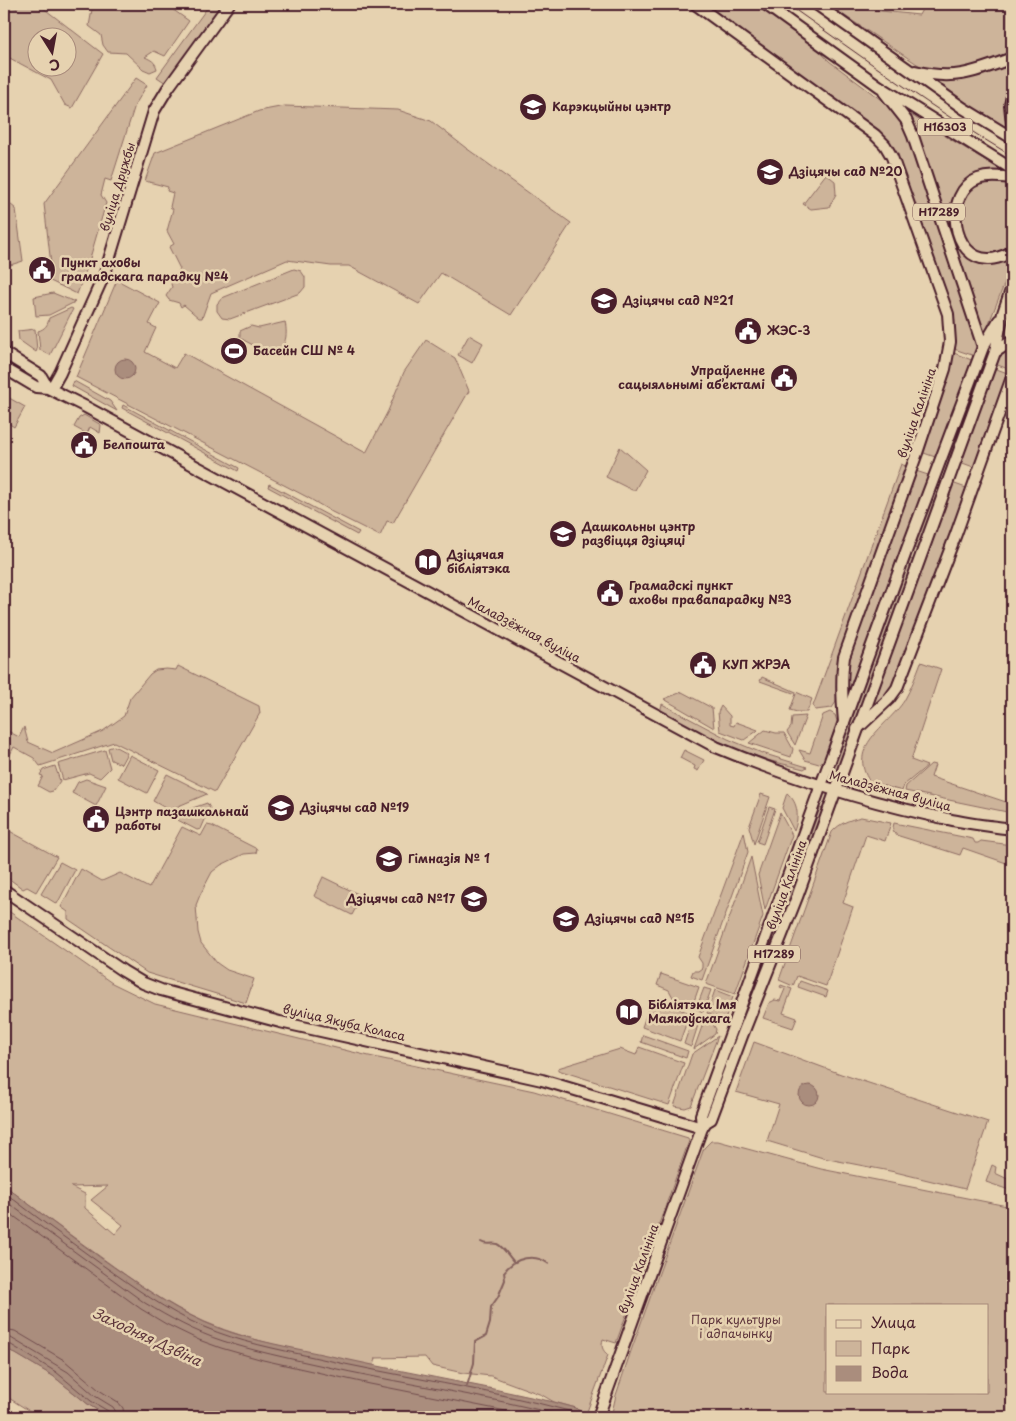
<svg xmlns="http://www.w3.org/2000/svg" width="1016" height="1421" viewBox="0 0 1016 1421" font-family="'Playpen Sans',sans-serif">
  <rect width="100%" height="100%" fill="#e6d2b0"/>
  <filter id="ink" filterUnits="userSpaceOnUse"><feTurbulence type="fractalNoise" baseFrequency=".02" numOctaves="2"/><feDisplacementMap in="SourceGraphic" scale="10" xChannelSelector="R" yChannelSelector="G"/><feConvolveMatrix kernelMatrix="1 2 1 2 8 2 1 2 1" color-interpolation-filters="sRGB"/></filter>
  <g filter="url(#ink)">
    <path fill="#cdb49a" stroke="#8c6a62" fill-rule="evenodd" d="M4 4 17 8 21 4H38L103 54 72 108 65 105 51 80 4 55ZM38 38H68V68H38Z
      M93 4H165L189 21 165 56 154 51 145 57C151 60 155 61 157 69L150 72 143 69 126 53 108 52 103 45 101 35 89 26Z
      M210 4H225L166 83 157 77Z
      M700 4H755L813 44 829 61 892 108 903 122 910 137 979 346 975 356 954 349 953 312 894 156Z
      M827 4H861L872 10 919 15 925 4H1012V54L954 73 923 68Z
      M867 4H906L903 10 874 7Z
      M1012 62C1012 70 1014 79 1012 87 1008 107 1005 109 1011 131L966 104 929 78C959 84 985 72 1012 62Z
      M136 78 147 85 135 105 111 181 105 179 101 195 106 203 88 265 77 294 38 275 52 273 44 204Z
      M285 106 398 110 431 121 466 148 571 223 511 315 441 273 419 304 349 266H331L287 260 211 293 202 318H199L184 305 181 307 179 303 169 300 166 296 172 287 171 284 180 269 169 247 174 244 167 231 173 209 170 207 173 193 167 191 168 187 145 181 155 153 259 111Z
      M911 115 1009 175 963 186 954 233 990 264 1002 262 1012 257V264L984 336 910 116Z
      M826 174 835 181 836 194 829 207 811 209 803 204Z
      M991 179 1012 182V246C994 260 969 257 961 233 960 227 961 219 961 213 961 204 962 194 970 188 976 183 983 181 991 179Z
      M4 204H10L16 209 23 261 4 267Z
      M294 269 301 271 305 277V287L300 293 230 319 222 318 217 311V304L222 298Z
      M117 280 160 303 149 324 156 328 145 352 175 368 184 353 366 453 388 411 404 372 426 340 455 358 469 391 393 523 387 521 380 536 332 512 307 497 76 377Z
      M53 293 75 302 49 315 36 316 34 297Z
      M71 308 73 309 50 355 40 350 38 331C45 329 48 325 49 318Z
      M285 322C288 336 286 349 271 355L240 338V331L251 326 259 328Z
      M35 329 37 350 36 352 19 340 18 331Z
      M469 335 483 343 472 363 458 355Z
      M1012 346 1011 370 995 364 1003 353Z
      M954 353 974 361 938 458 921 452 950 371Z
      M994 368 1010 374 976 468 960 462Z
      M74 381 110 401 117 411 72 386Z
      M4 395 25 407 14 427 8 423 9 420 4 417Z
      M123 405 239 468 238 471 122 408Z
      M965 408 970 409 950 461 946 459Z
      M84 415 101 425 100 433 90 427 87 434 74 427 79 418Z
      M620 447 646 470 635 490H632L606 477Z
      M901 464 908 467 840 655 836 702 832 708 815 710 813 706Z
      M916 471 931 476 849 697 847 696V658Z
      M938 478 942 480 918 549 914 548Z
      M952 483 969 489 894 687 875 705 871 701Z
      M269 484 359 532 357 535 268 487Z
      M910 559 914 560 837 771 833 770Z
      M921 662 941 669 911 760 927 766 904 785 902 791 870 782C846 746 887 727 904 701 911 689 916 675 921 662Z
      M178 666 259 706 260 713 215 792 114 742 40 766 34 758 14 747 4 766V729L19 737 24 727 28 742 53 753 103 731 124 716 130 698 150 674 156 670 166 669 176 670Z
      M762 677 812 699 807 712H797L790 710 796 694 760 681Z
      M682 692 712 708 714 728 664 699Z
      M662 704 728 739 762 753 807 767 804 769 767 760 718 742 660 712Z
      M721 706 730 716V725L734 726 736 722 758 730 757 731 744 740 720 731 718 712Z
      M830 712 835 715 837 721 825 759 819 764 805 760 799 750 810 753 823 715Z
      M806 716 795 745 787 732 791 727 792 717Z
      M765 730 776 733H784L793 749 791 757 749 743Z
      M114 746 127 753 121 764 111 760 108 748Z
      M105 750 110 768 100 778 89 773 63 780 58 764Z
      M684 750 704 760 698 771 694 769 695 766 680 758Z
      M130 755 159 770 147 793 118 778Z
      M931 764 935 765 931 777 1012 804V813L905 791 906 786Z
      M55 766 60 781 53 791 49 792 38 786 43 776 40 775 43 770Z
      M167 774 207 794 169 810 153 801Z
      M86 779 106 786 96 806 72 793 78 782Z
      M787 793C799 803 799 818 794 831L782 808Z
      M761 794 770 797 754 844 749 827Z
      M207 803 210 808 201 829 197 830 170 816Z
      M769 807 775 809 763 844 757 842Z
      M820 808 823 809 754 1001 750 999Z
      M780 813 792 835 765 910 758 875Z
      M861 817 891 823 885 841 866 835 843 903 853 907 826 986 797 976 793 986 779 980 832 832C840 823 849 820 861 817Z
      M894 823 973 839 975 843H978L981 841 1012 845V865L963 848 960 855 896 835V833L892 832Z
      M207 825 212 826 257 849 256 853 244 854 221 865 212 872 200 895 196 905 198 932 201 943 217 963 227 970 254 979 246 1003 147 973 68 919V912L61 907 81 869 102 881 120 873 149 888 182 827 201 836Z
      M4 828 57 857 36 892 27 887 23 889 4 875Z
      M744 832 748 852 702 980 691 976 693 971H698L702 968V963L698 957Z
      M751 857 763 916 735 994 706 984Z
      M60 862 75 870 57 904 41 894Z
      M323 877 362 896 352 915 314 896Z
      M4 908 112 983 155 1004 369 1056 534 1091 688 1138 689 1141 616 1343 603 1339C601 1346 602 1350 608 1355L585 1417 576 1408 554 1402 542 1395 491 1376 463 1373 432 1366 425 1357 376 1358 374 1366C319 1354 255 1344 205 1322 167 1305 135 1282 102 1258 69 1234 36 1210 4 1185ZM108 1186 91 1200 123 1225 115 1234 85 1208V1194L71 1187Z
      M661 974 699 987 692 1007 675 1001 669 990 657 985Z
      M800 981 828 991 826 997 798 987Z
      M781 985 792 989 783 1013 797 1018 793 1028 763 1018 769 1003 775 1000 780 1001 785 989 780 987Z
      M704 988 711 990 703 1012 696 1009Z
      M715 990 733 997 725 1020 707 1013Z
      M652 999 690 1013 680 1041 642 1027Z
      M694 1014 701 1016 691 1047 684 1044Z
      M705 1018 710 1020 716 1029 715 1034 694 1049Z
      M643 1035 688 1051 686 1058 641 1042Z
      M718 1036 691 1106 685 1108 674 1106 692 1054Z
      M754 1042 841 1074 988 1122 965 1189 895 1172 823 1158 767 1141 779 1104 736 1092Z
      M639 1047 684 1063 669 1105 558 1070V1068L620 1049 636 1055Z
      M711 1141H718L821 1169 1012 1207V1417H611L616 1395 632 1348 704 1148ZM827 1305H987V1392H827Z
      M992 1165 996 1167 995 1173 1012 1181V1191L986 1182Z
      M4 1347 53 1376 89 1405 109 1417H39L4 1395Z"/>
    <path fill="#aa8d7d" stroke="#84615c" d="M115 369a10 10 0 1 1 20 0a10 10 0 1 1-20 0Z
      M799 1095a10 10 0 1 1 20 0a10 10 0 1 1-20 0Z
      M4 1185C36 1210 68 1234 101 1258 134 1281 166 1305 204 1322 239 1338 279 1345 317 1353 396 1371 475 1384 554 1402L576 1408 587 1417H109L89 1405 53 1376 4 1347Z"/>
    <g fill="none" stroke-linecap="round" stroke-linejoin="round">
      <path stroke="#704b4c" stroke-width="1" d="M4 1192C36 1217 68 1240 101 1264 134 1287 166 1311 204 1327 239 1342 277 1349 313 1357 400 1377 488 1389 573 1412L579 1417
        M4 1200 145 1303C170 1318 195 1332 223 1341 254 1351 287 1358 319 1365 401 1384 485 1395 567 1417
        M4 1209 141 1309 166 1324 199 1340 221 1348 263 1360 370 1384 536 1417
        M4 1329 15 1331 64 1360 99 1390 118 1402 123 1408 124 1417
        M4 1336 11 1338 68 1372 95 1396 113 1407 116 1412 117 1417
        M4 1343H8L56 1372 91 1401 108 1411 111 1417"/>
      <path stroke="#84615c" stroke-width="2" d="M481 1242C487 1246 491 1242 497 1244 504 1247 509 1257 514 1262
        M467 1386 474 1363 475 1342 486 1336 490 1323 491 1307 498 1297 505 1280 504 1272C515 1257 535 1253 549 1264"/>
      <g stroke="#4a1f2b" stroke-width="14">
        <path id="secondary" d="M695 4 875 135 885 145 892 157 948 314 950 342 945 369 917 453 844 657C841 679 842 700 844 722
          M4 353 41 376 48 388
          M4 368 36 387 48 388 84 406 716 747C791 778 869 803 948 819 969 824 991 826 1012 829
          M51 389 60 373 105 273 154 111 168 88 229 4
          M857 729 889 699 897 688 956 534 1012 377
          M4 890 123 971 143 983 161 990 280 1022 542 1080 702 1128"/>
      </g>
      <g stroke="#4a1f2b" stroke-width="14">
        <path id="primary" d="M765 4 879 86 1012 169
          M816 4 963 108 1012 138
          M915 71C955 81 975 72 1012 58
          M884 92 906 120 913 136 983 347
          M1012 96 1010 105 1012 124
          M1012 178C1001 177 989 175 978 179 943 192 951 261 990 259 998 259 1005 255 1012 252
          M995 352 1012 341
          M702 1128 701 1115 907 549 983 347 999 320
          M598 1417 702 1128 706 1122 711 1119 742 1036 797 897 995 352 1003 313 1012 287"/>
      </g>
      <use href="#secondary" stroke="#e6d2b0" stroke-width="10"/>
      <use href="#primary" stroke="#e6d2b0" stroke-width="10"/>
      <path stroke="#4a1f2b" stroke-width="1" d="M787 4C861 56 934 110 1012 156"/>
    </g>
  </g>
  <defs>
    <g id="school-disc" transform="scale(1.4375)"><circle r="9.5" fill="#4a1f2b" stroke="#e6d2b0"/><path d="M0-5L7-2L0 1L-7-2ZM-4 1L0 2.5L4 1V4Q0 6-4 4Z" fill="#fff"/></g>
    <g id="civic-disc" transform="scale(1.4375)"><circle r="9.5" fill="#4a1f2b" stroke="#e6d2b0"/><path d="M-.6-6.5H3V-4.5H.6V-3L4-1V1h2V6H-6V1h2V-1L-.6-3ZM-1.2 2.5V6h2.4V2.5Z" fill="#fff"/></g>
    <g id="stadium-disc" transform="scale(1.4375)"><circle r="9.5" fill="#4a1f2b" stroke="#e6d2b0"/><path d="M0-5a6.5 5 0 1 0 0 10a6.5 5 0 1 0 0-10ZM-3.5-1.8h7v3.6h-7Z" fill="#fff"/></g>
    <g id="library-disc" transform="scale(1.4375)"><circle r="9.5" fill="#4a1f2b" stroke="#e6d2b0"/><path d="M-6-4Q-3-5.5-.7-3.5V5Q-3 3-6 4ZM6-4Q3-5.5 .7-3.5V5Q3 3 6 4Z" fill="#fff"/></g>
  </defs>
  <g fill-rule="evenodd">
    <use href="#school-disc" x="533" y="107"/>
    <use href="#school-disc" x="770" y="172"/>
    <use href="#civic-disc" x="42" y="270"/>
    <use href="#school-disc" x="604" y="301"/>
    <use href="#civic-disc" x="748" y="331"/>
    <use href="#stadium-disc" x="234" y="351"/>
    <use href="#civic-disc" x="784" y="378"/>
    <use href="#civic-disc" x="84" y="445"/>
    <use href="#school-disc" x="563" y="534"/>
    <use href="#library-disc" x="428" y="562"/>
    <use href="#civic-disc" x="610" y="593"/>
    <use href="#civic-disc" x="703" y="665"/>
    <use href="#school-disc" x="281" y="808"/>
    <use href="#civic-disc" x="96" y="819"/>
    <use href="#school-disc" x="389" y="859"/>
    <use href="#school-disc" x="474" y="899"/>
    <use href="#school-disc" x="566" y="919"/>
    <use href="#library-disc" x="629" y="1012"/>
  </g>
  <g text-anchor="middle" stroke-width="5" stroke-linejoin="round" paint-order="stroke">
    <g fill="#e6d2b0" stroke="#795553" stroke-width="1">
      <rect x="917.5" y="118.5" width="55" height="17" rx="4"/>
      <rect x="913" y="203.5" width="52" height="17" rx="4"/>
      <rect x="748" y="945.5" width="52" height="17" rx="4"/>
    </g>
    <g font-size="11" font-weight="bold" fill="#4a1f2b">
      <text x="945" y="131">Н16303</text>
      <text x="939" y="216">Н17289</text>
      <text x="774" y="958">Н17289</text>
    </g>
    <g font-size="12" font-weight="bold" fill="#4a1f2b" stroke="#e6d2b0" text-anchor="start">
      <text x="552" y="111">Карэкцыйны цэнтр</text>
      <text x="789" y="176">Дзіцячы сад №20</text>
      <text x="61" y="267">Пункт аховы<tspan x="61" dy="14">грамадскага парадку №4</tspan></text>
      <text x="623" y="305">Дзіцячы сад №21</text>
      <text x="767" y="335">ЖЭС-3</text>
      <text x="253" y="355">Басейн СШ № 4</text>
      <text x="765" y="375" text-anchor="end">Упраўленне<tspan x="765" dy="14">сацыяльнымі абʼектамі</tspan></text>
      <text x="103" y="449">Белпошта</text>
      <text x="582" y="531">Дашкольны цэнтр<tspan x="582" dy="14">развіцця дзіцяці</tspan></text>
      <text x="447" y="559">Дзіцячая<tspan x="447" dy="14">бібліятэка</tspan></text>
      <text x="629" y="590">Грамадскі пункт<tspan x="629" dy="14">аховы правапарадку №3</tspan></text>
      <text x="722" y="669">КУП ЖРЭА</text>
      <text x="300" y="812">Дзіцячы сад №19</text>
      <text x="115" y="816">Цэнтр пазашкольнай<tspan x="115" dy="14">работы</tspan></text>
      <text x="408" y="863">Гімназія № 1</text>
      <text x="455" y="903" text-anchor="end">Дзіцячы сад №17</text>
      <text x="585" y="923">Дзіцячы сад №15</text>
      <text x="648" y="1009">Бібліятэка Імя<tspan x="648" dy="14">Маякоўскага</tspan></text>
    </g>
    <g font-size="12" fill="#4a1f2b" stroke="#e6d2b0">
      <text transform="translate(118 187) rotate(-73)" y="4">вуліца Дружбы</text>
      <text transform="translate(917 413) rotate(-71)" y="4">вуліца Калініна</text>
      <text transform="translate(524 630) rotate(28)" y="4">Маладзёжная вуліца</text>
      <text transform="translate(890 791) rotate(15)" y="4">Маладзёжная вуліца</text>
      <text transform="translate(787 885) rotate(-70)" y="4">вуліца Калініна</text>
      <text transform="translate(344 1023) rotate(13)" y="4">вуліца Якуба Коласа</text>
      <text transform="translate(639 1269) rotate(-70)" y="4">вуліца Калініна</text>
    </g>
    <g font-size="12" fill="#5e353c" stroke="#e6d2b0">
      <text x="736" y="1324">Парк культуры<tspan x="736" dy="14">і адпачынку</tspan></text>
    </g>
    <g font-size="14" font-style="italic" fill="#5d353b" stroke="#e6d2b0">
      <text transform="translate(147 1337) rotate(25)" y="5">Заходняя Дзвіна</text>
    </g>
  </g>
  <rect width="1016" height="1421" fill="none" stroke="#e6d2b0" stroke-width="20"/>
  <rect x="10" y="10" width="996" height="1401" fill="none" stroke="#4a1f2b" stroke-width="2" filter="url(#ink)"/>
  <rect x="826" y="1304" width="162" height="90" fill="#e6d2b0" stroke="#a88a7b"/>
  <rect x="836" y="1320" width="25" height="8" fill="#e6d2b0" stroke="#a88a7b"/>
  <text x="871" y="1328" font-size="15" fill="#4a1f2b">Улица</text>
  <rect x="836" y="1341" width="25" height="15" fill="#cdb49a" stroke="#a88a7b"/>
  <text x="871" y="1354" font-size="15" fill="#4a1f2b">Парк</text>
  <rect x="836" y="1366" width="25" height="15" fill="#aa8d7d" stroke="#a88a7b"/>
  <text x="871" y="1378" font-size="15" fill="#4a1f2b">Вода</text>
  <g transform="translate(52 52) rotate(169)"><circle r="24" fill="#e6d2b0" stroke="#a88a7b"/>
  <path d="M0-4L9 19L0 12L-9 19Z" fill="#4a1f2b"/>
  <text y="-8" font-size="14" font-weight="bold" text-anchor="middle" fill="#4a1f2b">С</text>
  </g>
</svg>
